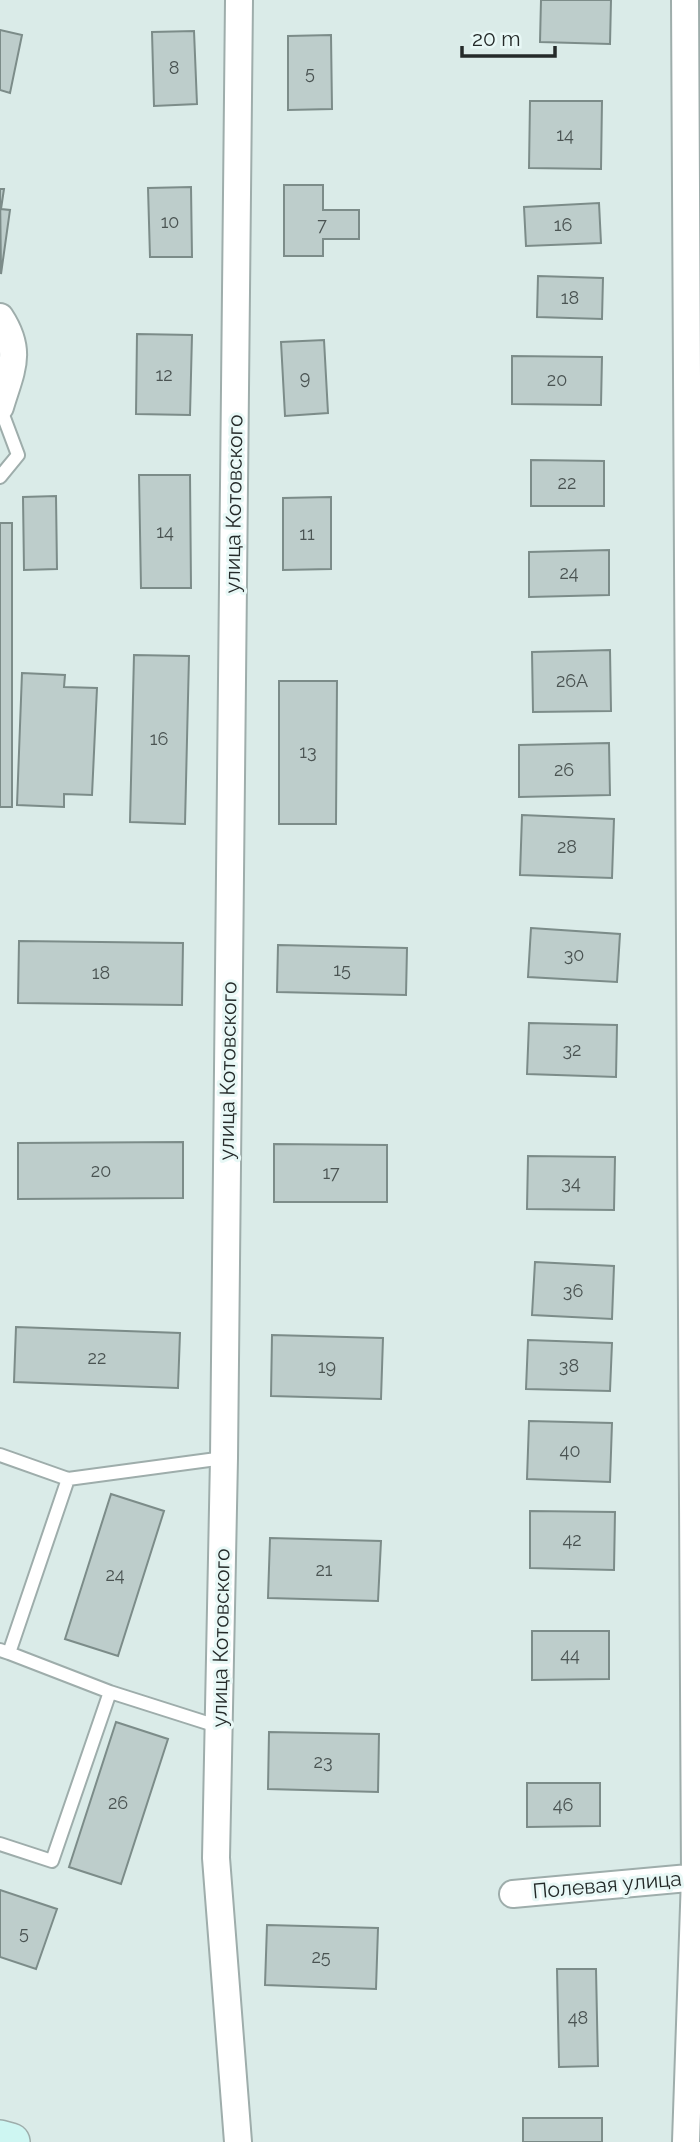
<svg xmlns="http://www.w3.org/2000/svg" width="700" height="2142" viewBox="0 0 700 2142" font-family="Raleway,sans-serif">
  <rect width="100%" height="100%" fill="#daebe8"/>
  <path fill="#bdcdcb" stroke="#7c8c89" stroke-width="2" d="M541 0H611L610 44 540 42Z
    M0 30 22 35 10 93 0 90Z
    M194 31 197 104 154 106 152 32Z
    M331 35 332 109 288 110V36Z
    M530 101H602L601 169 529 168Z
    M284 185H323V210H359V239H323V256H284Z
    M191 187 192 257H150L148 188Z
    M0 189H4L1 209 10 210 1 274Z
    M599 203 601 243 526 246 524 207Z
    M538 276 603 278 602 319 537 317Z
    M137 334 192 335 190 415 136 414Z
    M324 340 328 413 285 416 281 342Z
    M512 356 602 357 601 405 512 404Z
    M531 460 604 461V506H531Z
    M139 475H190L191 588H141Z
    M56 496 57 569 24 570 23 497Z
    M331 497V569L283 570V498Z
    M0 523H12V807H0Z
    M609 550V595L529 597V552Z
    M610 650 611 711 533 712 532 652Z
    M134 655 189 656 185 824 130 822Z
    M22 673 65 675 64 687 97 688 92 795 64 794V807L17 805Z
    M279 681H337L336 824H279Z
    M609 743 610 795 519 797V745Z
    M522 815 614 819 612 878 520 875Z
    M531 928 620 934 617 982 528 977Z
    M19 941 183 943 182 1005 18 1003Z
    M278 945 407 948 406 995 277 992Z
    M529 1023 617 1025 616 1077 527 1074Z
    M183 1142V1198L18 1199V1143Z
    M274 1144 387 1145V1202H274Z
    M528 1156 615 1157 614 1210 527 1209Z
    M535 1262 614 1266 612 1319 532 1315Z
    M16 1327 180 1333 178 1388 14 1382Z
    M272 1335 383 1338 381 1399 271 1396Z
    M528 1340 612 1343 610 1391 526 1389Z
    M529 1421 612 1423 610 1482 527 1479Z
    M111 1494 164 1511 118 1656 65 1639Z
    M530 1511 615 1512 614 1570 530 1568Z
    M270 1538 381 1541 378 1601 268 1598Z
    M532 1631H609V1679L532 1680Z
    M116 1722 168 1739 121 1884 69 1867Z
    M269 1732 379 1734 378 1792 268 1789Z
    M527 1783H600V1826L527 1827Z
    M0 1890 57 1909 36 1969 0 1957Z
    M267 1925 378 1928 376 1989 265 1985Z
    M557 1969H596L598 2066 559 2067Z
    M523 2118H602V2142H523Z"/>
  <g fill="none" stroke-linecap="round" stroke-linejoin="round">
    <g stroke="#9eadab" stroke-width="16">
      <path id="lane" d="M0 477 18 455 0 407
        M0 1455 68 1479 224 1458
        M0 1650 9 1653 68 1479
        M9 1653 110 1692 220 1727
        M0 1844 52 1861 110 1692"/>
    </g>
    <g stroke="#9eadab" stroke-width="30">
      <path id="street" d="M685 0 695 1877 686 2142
        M0 317C23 352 11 370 0 407
        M513 1894 700 1877
        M238 2142 216 1858 224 1458 239 0"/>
    </g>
    <g stroke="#9eadab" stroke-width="40">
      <path id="secondary" d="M0 2139 11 2142"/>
    </g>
    <use href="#lane" stroke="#fff" stroke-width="12"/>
    <use href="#street" stroke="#fff" stroke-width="26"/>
    <use href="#secondary" stroke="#cef6f2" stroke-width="37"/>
  </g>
  <g text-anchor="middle" stroke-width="6" stroke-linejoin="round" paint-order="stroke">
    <g font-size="18" fill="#4a5352">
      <text x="174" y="74">8</text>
      <text x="310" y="79">5</text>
      <text x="565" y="141">14</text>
      <text x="170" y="228">10</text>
      <text x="322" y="231">7</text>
      <text x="563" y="231">16</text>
      <text x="570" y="304">18</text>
      <text x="164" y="381">12</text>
      <text x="305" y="384">9</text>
      <text x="557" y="386">20</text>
      <text x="567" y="489">22</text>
      <text x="165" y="538">14</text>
      <text x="307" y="540">11</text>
      <text x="569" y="579">24</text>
      <text x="572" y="687">26А</text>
      <text x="159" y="745">16</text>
      <text x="308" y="758">13</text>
      <text x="564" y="776">26</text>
      <text x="567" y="853">28</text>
      <text x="574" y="961">30</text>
      <text x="342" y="976">15</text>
      <text x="101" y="979">18</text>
      <text x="572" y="1056">32</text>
      <text x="101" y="1177">20</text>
      <text x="331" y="1179">17</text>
      <text x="571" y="1189">34</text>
      <text x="573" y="1297">36</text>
      <text x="97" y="1364">22</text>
      <text x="569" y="1372">38</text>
      <text x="327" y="1373">19</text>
      <text x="570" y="1457">40</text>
      <text x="572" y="1546">42</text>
      <text x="324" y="1576">21</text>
      <text x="115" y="1581">24</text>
      <text x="570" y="1661">44</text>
      <text x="323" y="1768">23</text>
      <text x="118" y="1809">26</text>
      <text x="563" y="1811">46</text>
      <text x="24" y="1939">5</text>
      <text x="321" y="1963">25</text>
      <text x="578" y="2024">48</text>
    </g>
    <g font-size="21" fill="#242a29" stroke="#e8f8f6">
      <text transform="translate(234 504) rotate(-89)" y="7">улица Котовского</text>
      <text transform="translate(228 1071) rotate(-89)" y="7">улица Котовского</text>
      <text transform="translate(221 1638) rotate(-89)" y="7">улица Котовского</text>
      <text transform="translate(607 1885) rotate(-5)" y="7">Полевая улица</text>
    </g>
  </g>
  <path d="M462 46v10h93v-10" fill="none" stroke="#242a29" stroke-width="3.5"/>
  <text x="472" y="46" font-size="21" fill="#242a29" stroke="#e8f8f6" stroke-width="5" paint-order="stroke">20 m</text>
</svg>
